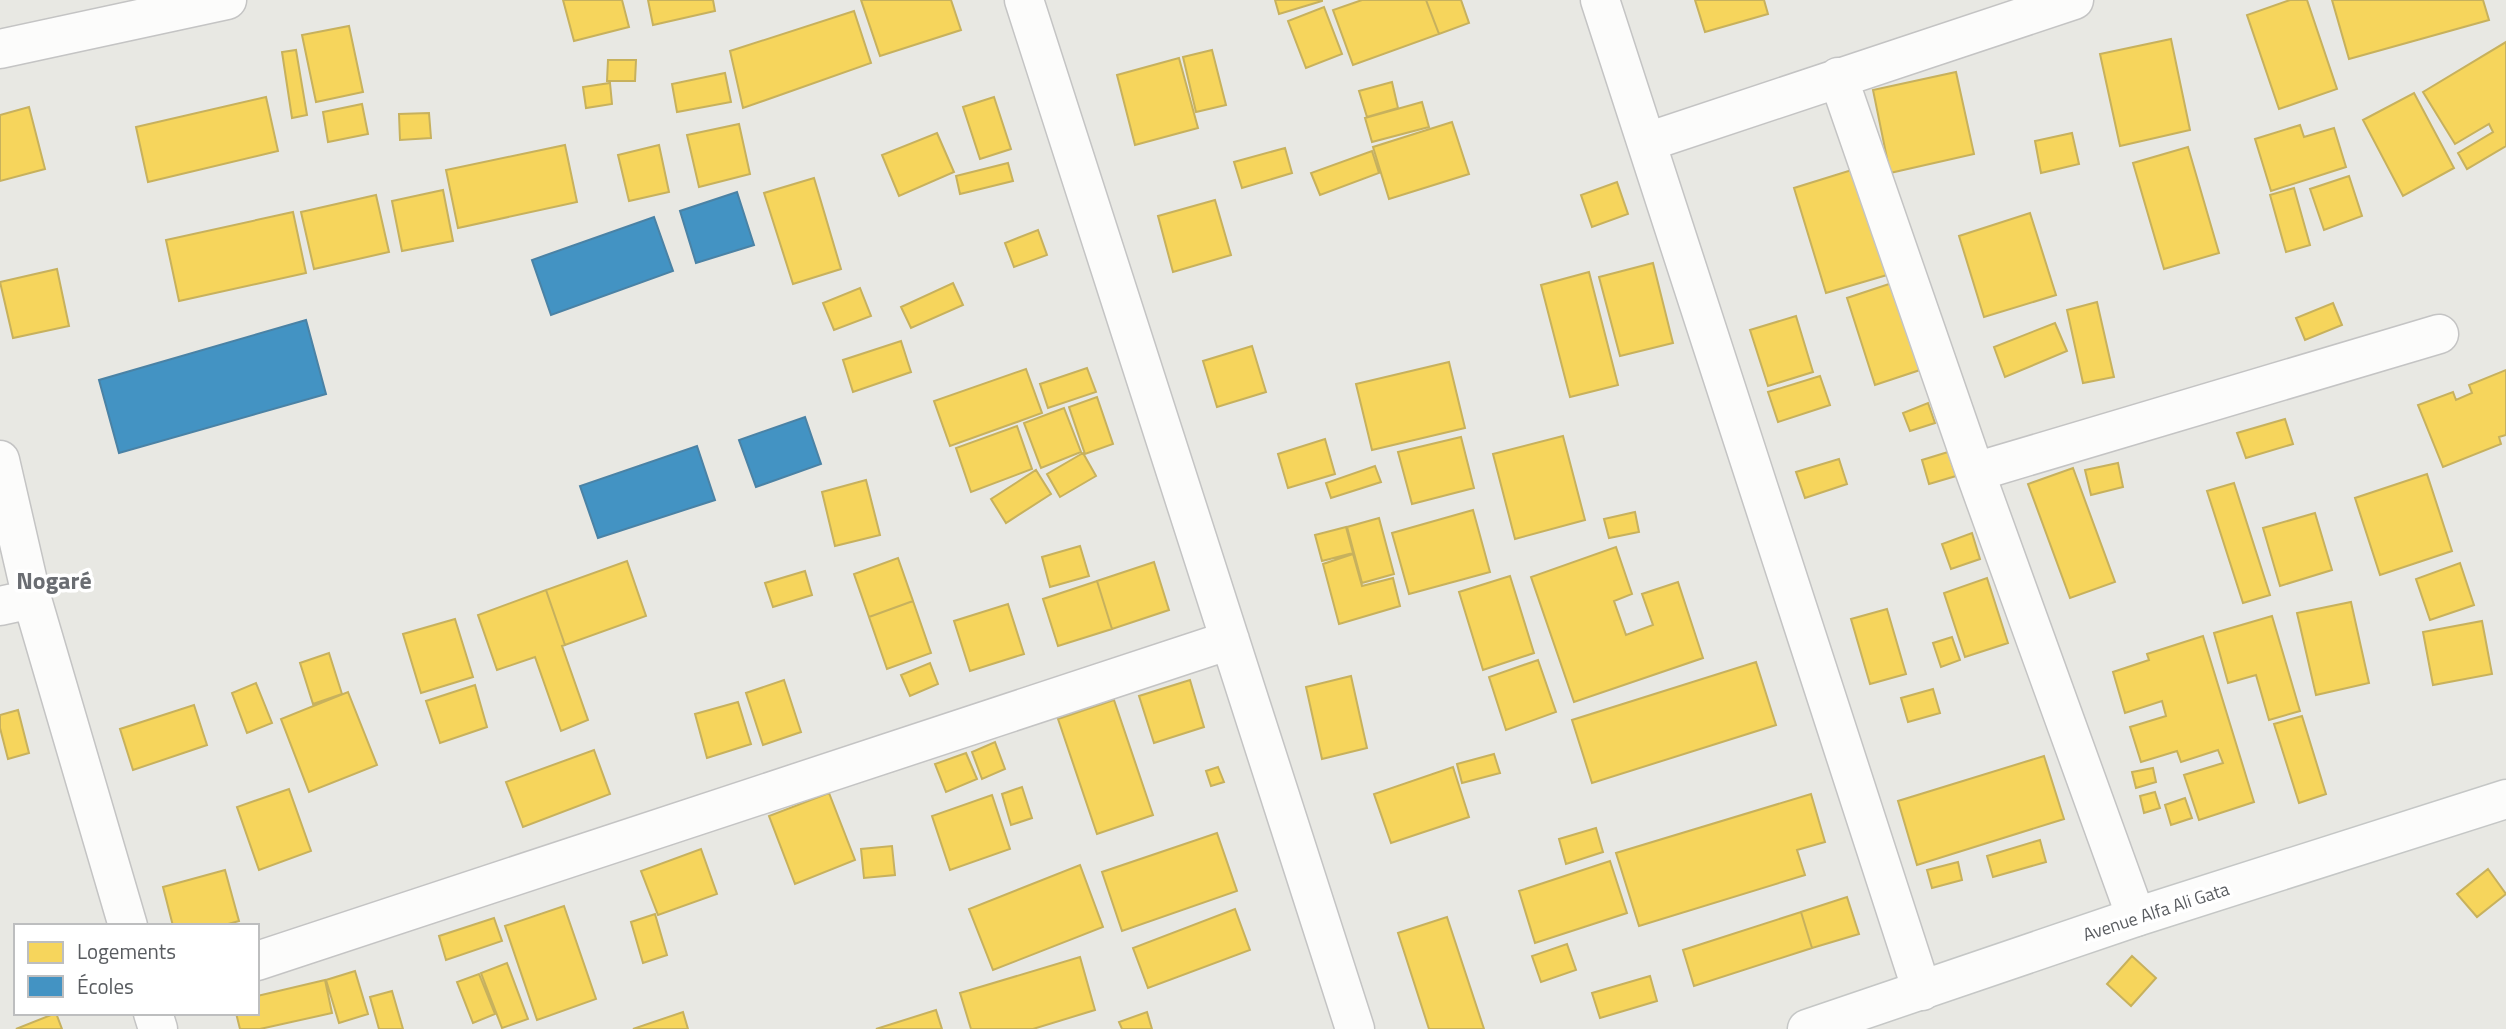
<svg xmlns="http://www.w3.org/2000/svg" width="2506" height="1029" viewBox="0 0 2506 1029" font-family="'Titillium Web',sans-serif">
  <rect width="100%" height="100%" fill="#e8e8e3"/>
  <path fill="#f6d55c" stroke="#c7b15d" stroke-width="2" d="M563 0H622L629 27 574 41Z
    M648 0H713L715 11 653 25Z
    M861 0H951L961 30 880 56Z
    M1275 0H1322V1L1279 14Z
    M1362 0H1426L1439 34 1353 65 1333 10Z
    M1426 0H1461L1469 23 1439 34Z
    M1695 0H1764L1768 14 1705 32Z
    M2290 0H2307L2337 89 2279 109 2247 15Z
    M2332 0H2483L2489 20 2349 59Z
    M1324 7 1342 54 1306 68 1288 21Z
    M854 11 871 63 743 108 730 51Z
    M349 26 363 92 316 102 302 35Z
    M2171 39 2190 130 2120 146 2100 54Z
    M2506 42V146L2467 169 2458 153 2493 132 2489 124 2455 144 2423 92Z
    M296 50 307 115 292 118 282 52Z
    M1212 50 1226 105 1196 112 1183 57Z
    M1179 58 1198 128 1135 145 1117 75Z
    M608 60H636L635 81H607Z
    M1956 72 1974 154 1890 173 1873 90Z
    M725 73 731 102 677 112 672 84Z
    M1392 82 1398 108 1367 117 1359 91Z
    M610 83 612 104 586 108 583 87Z
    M2414 93 2454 168 2403 196 2363 120Z
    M266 97 278 151 148 182 136 127Z
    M994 97 1011 149 980 159 963 107Z
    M1422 102 1429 127 1372 142 1365 118Z
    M362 104 368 134 328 142 323 112Z
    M29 107 45 169 0 181V115Z
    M429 113 431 138 400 140 399 114Z
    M1452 122 1469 174 1389 199 1373 147Z
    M739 124 750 174 699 187 687 135Z
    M2300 125 2304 137 2334 128 2346 167 2271 191 2255 139Z
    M937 133 954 172 899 196 882 155Z
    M2072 133 2079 164 2041 173 2035 141Z
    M565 145 577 202 458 228 446 170Z
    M659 145 669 192 629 201 618 155Z
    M2188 147 2219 253 2164 269 2133 163Z
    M1285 148 1292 173 1242 188 1234 162Z
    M1372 151 1379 173 1320 195 1311 173Z
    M1008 163 1013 181 960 194 956 176Z
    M1855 169 1887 275 1826 293 1794 188Z
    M2349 176 2362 216 2324 230 2310 189Z
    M814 178 841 269 793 284 764 193Z
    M1617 182 1628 214 1592 227 1581 195Z
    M2294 188 2310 245 2286 252 2270 195Z
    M443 190 453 241 402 251 392 201Z
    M376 195 389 252 314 269 301 212Z
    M1215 200 1231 255 1173 272 1158 216Z
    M293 212 306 273 179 301 166 240Z
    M2030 213 2056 295 1984 317 1959 236Z
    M1038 230 1047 255 1014 267 1005 243Z
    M1653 263 1673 343 1620 356 1599 277Z
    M57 269 69 326 13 338 0 282Z
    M1589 272 1618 385 1570 397 1541 285Z
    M953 283 963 305 911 328 901 307Z
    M1892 283 1920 370 1875 385 1847 298Z
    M860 288 871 316 834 330 823 303Z
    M2097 302 2114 377 2083 383 2067 310Z
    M2333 303 2342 325 2305 340 2296 318Z
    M1796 316 1813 372 1768 386 1750 330Z
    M2055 323 2067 351 2005 377 1994 347Z
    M901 341 911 372 853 392 843 360Z
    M1252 346 1266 392 1217 407 1203 361Z
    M1449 362 1465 428 1372 450 1356 384Z
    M1087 368 1096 392 1048 408 1040 384Z
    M1026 369 1042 413 950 446 934 401Z
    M2506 370V435L2499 437 2501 444 2443 467 2418 405 2453 392 2456 400 2472 393 2469 385Z
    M1820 376 1830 405 1778 422 1768 392Z
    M1097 397 1113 444 1085 454 1069 407Z
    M1928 403 1935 423 1910 431 1903 413Z
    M1064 408 1081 452 1041 468 1024 423Z
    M2285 419 2293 444 2246 458 2237 433Z
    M1017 426 1032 469 971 492 956 448Z
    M1563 436 1585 520 1515 539 1493 454Z
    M1461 437 1474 488 1412 504 1398 452Z
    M1325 439 1335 474 1288 488 1278 454Z
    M1948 452 1956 476 1929 484 1922 460Z
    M1083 453 1096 476 1060 497 1047 474Z
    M1839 459 1847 484 1805 498 1796 472Z
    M2118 463 2123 487 2091 495 2085 470Z
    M1375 466 1381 482 1331 498 1326 483Z
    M2073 468 2115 582 2070 598 2028 484Z
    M1036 470 1051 494 1006 523 991 499Z
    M2427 474 2452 551 2380 575 2355 498Z
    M866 480 880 535 835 546 822 492Z
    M2234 483 2270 595 2243 603 2207 491Z
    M1473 510 1490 572 1409 594 1392 533Z
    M1635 512 1639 532 1609 538 1604 519Z
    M2315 513 2332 570 2280 586 2263 528Z
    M1379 518 1394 574 1362 583 1347 527Z
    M1346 527 1353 553 1322 561 1315 535Z
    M1972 533 1980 559 1951 569 1942 544Z
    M1080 546 1089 576 1050 587 1042 557Z
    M1616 547 1632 594 1614 601 1626 635 1653 625 1642 594 1678 582 1703 658 1574 702 1531 577Z
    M1353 554 1362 586 1393 578 1400 606 1339 624 1323 564Z
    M898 558 913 601 869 617 854 574Z
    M627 561 646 616 565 645 546 590Z
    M1154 562 1169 610 1112 629 1097 581Z
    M2460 563 2474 605 2430 620 2416 579Z
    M805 571 812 595 773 607 765 583Z
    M1510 576 1534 653 1483 670 1459 592Z
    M1987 578 2008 643 1965 657 1944 593Z
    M1097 581 1112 629 1058 646 1043 599Z
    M546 590 565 645 562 646 588 720 561 731 535 657 497 670 478 615Z
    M913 601 931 653 887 669 869 617Z
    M2351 602 2369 683 2316 695 2297 613Z
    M1008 604 1024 654 970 671 954 621Z
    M1887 609 1906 674 1870 684 1851 619Z
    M2272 616 2300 711 2269 720 2256 675 2228 683 2214 633Z
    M455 619 473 677 421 693 403 634Z
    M2482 621 2492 674 2433 685 2423 632Z
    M2203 636 2254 802 2199 820 2184 775 2223 763 2218 750 2181 762 2177 751 2141 762 2130 727 2166 716 2162 701 2125 713 2113 672 2149 660 2147 654Z
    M1952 637 1960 660 1941 667 1933 643Z
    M329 653 342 694 313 704 300 663Z
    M1538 660 1556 712 1506 730 1489 677Z
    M1756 662 1776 725 1592 783 1572 720Z
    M930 663 938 684 910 696 901 675Z
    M1351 676 1367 748 1322 759 1306 687Z
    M784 680 801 732 763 745 746 693Z
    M1190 680 1204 727 1154 743 1139 696Z
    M256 683 272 723 247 733 232 693Z
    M475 685 487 727 440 743 426 701Z
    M1933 689 1940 713 1908 722 1901 698Z
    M348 692 377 765 309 792 281 719Z
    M1114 700 1153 815 1097 834 1058 719Z
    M738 702 751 744 707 758 695 714Z
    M194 705 207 745 133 770 120 729Z
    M18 710 29 753 8 759 0 728V715Z
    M2302 716 2326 794 2299 803 2274 724Z
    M995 742 1005 769 982 779 972 752Z
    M594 750 610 794 523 827 506 782Z
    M966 753 977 779 946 792 935 764Z
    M1494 754 1500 773 1462 783 1457 764Z
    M2044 756 2064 819 1917 865 1898 801Z
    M1218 767 1224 782 1211 786 1206 771Z
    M1453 767 1469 817 1391 843 1374 794Z
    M2153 768 2156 782 2136 788 2132 772Z
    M1022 787 1032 818 1011 825 1002 794Z
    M289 789 311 851 259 870 237 807Z
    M2155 792 2160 808 2144 813 2140 796Z
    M829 793 855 860 795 884 769 816Z
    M1811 794 1825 842 1797 850 1805 875 1639 926 1616 853Z
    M992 795 1010 849 950 870 932 816Z
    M2185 798 2192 818 2171 825 2165 805Z
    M1596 828 1603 852 1566 864 1559 839Z
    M1217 833 1237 891 1122 931 1102 872Z
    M2040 840 2046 862 1993 877 1987 856Z
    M892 846 895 875 864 878 861 849Z
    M701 849 717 894 658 915 641 871Z
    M1610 861 1627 913 1535 943 1519 891Z
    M1958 862 1962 880 1932 888 1927 870Z
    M1080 865 1103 927 993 970 969 909Z
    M2488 869 2506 894 2477 917 2457 894Z
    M225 870 239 921 221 926H173L163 887Z
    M1847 897 1859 934 1812 948 1801 912Z
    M564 906 596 999 537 1020 505 926Z
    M1235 909 1250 950 1148 988 1133 948Z
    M1801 912 1812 948 1694 986 1683 950Z
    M655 914 667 955 643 963 631 922Z
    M1447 917 1484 1029H1429L1398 933Z
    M494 918 502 941 446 960 439 936Z
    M1567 944 1576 970 1541 982 1532 956Z
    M2132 956 2156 978 2131 1006 2107 984Z
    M1080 957 1095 1010 1033 1029H971L960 993Z
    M507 963 528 1019 502 1028 481 973Z
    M355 971 368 1014 339 1023 326 980Z
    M479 974 495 1014 473 1023 457 982Z
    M1650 976 1657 1001 1600 1018 1592 993Z
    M325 980 332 1013 260 1029H240L236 1013H257V996Z
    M392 991 403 1029H379L370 997Z
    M936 1010 942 1029H876Z
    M683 1012 688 1029H633Z
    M1147 1012 1152 1029H1122L1119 1022Z
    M56 1013 62 1029H16Z"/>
  <path fill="#4393c3" stroke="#4a82a5" stroke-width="2" d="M737 192 754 245 696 263 680 211Z
    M654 217 673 271 551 315 532 260Z
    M306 320 326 394 119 453 99 380Z
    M805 417 821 464 756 487 739 440Z
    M697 446 715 500 598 538 580 486Z"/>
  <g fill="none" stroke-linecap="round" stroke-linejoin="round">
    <g stroke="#c4c4c4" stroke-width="41">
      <path id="street" d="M1024 0 1355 1029
        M1600 0 1922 991
        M0 49 227 0
        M1838 77 1975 472 2136 917
        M1647 142 2074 0
        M0 460 32 599 128 926
        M1975 472 2439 334
        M0 606 32 599
        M257 961 1230 640
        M153 1013 158 1029"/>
    </g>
    <g stroke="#c5c7c6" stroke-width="41">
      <path id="secondary" d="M1807 1029 2136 917 2506 799"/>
    </g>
    <use href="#street" stroke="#fcfcfb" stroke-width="38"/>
    <use href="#secondary" stroke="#fcfcfb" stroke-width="38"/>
  </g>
  <g text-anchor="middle" stroke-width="7" stroke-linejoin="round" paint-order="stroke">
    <g font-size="18" fill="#595c60" stroke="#fff">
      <text transform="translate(2156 912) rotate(-18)" y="6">Avenue Alfa Ali Gata</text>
    </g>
    <g font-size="24" font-weight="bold" fill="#6a6d72" stroke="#fff">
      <text x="54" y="589">Nogaré</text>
    </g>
  </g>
  <rect x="14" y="924" width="245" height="91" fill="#ffffff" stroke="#bdbebf" stroke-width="2"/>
  <rect x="28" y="942" width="35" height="21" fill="#f6d55c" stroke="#bdbebf" stroke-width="2"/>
  <text x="77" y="959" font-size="21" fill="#595c60">Logements</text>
  <rect x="28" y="976" width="35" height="21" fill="#4393c3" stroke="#bdbebf" stroke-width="2"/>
  <text x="77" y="994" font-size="21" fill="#595c60">Écoles</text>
</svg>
